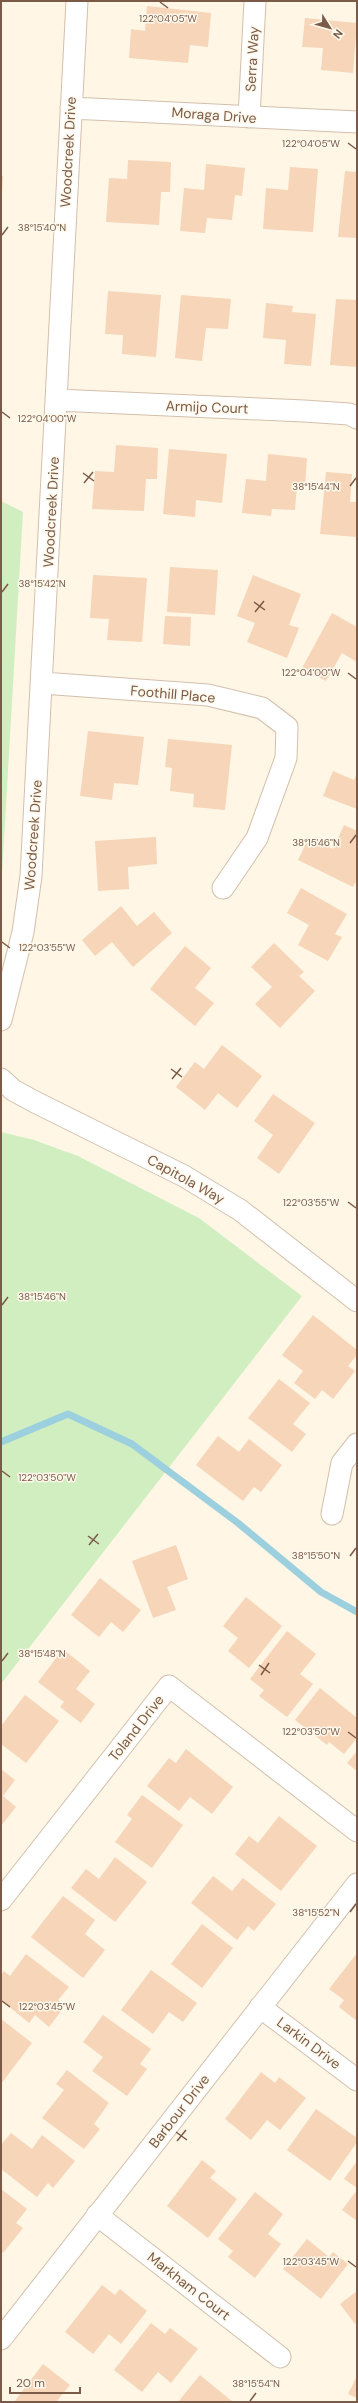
<svg xmlns="http://www.w3.org/2000/svg" width="358" height="2403" viewBox="0 0 358 2403" font-family="'DM Sans',sans-serif">
  <rect width="100%" height="100%" fill="#fff6e5"/>
  <path fill="#d1eec1" d="M1 501 23 512 1 892Z
    M1 1132 34 1140 78 1156 199 1218 302 1296 1 1684Z"/>
  <g fill="none" stroke-linecap="round" stroke-linejoin="round">
    <path stroke="#9cd0de" stroke-width="7" d="M1 1442 68 1414 132 1444 238 1523 321 1592 357 1612"/>
  </g>
  <path fill="#f7d5b9" d="M147 6 211 13 208 47 190 45 188 63 129 58 131 29 145 31Z
    M305 18 357 23 353 73 321 70 323 48 302 47Z
    M128 160 171 162 170 192H161L159 225 106 222 109 178 127 179Z
    M206 164 245 168 242 196 235 195 232 220 207 218 205 233 180 231 184 188 204 190Z
    M290 167 318 169 313 232 263 229 266 188 288 190Z
    M345 171 357 172V238L338 237Z
    M1 176H3L2 194 1 193Z
    M108 291 161 295 156 357 122 354 123 335 105 334Z
    M181 295 231 299 228 329 206 328 202 361 175 358Z
    M336 299 357 300V367L330 365Z
    M266 303 293 306 292 312 316 314 311 366 284 364 286 340 263 338Z
    M116 445 158 448 157 479H146L144 511 92 509 95 471 114 472Z
    M169 449 227 454 222 503 196 500 195 517 163 514Z
    M268 454 307 458 305 486H297L295 510 272 509 271 516 242 513 246 479 266 481Z
    M326 472 352 474 350 502H357V537L320 534Z
    M170 567 218 570 215 615 167 612Z
    M93 575 147 578 142 642 107 640 109 619 90 618Z
    M253 575 301 594 289 625 299 628 287 658 247 642 255 623 237 616Z
    M332 613 357 627V662L342 653 326 681 302 668Z
    M165 616 191 617 190 646 163 644Z
    M88 731 144 737 138 785 114 783 112 800 80 796Z
    M168 739 232 745 225 810 193 807 194 794 170 791 172 768 165 767Z
    M333 771 354 780 357 773V809L323 796Z
    M344 825 357 831V879L353 887 298 860 309 837 333 849Z
    M156 837 157 864 128 867 129 889 98 891 95 841Z
    M301 888 347 914 335 934 342 937 328 961 298 945 309 925 287 913Z
    M121 906 137 926 154 912 172 933 133 967 112 942 95 956 82 940Z
    M274 943 304 972 299 976 315 991 280 1028 255 1004 272 987 251 967Z
    M185 946 211 968 195 988 214 1003 195 1026 150 989Z
    M222 1045 262 1076 237 1108 218 1093 205 1110 176 1087 195 1062 204 1069Z
    M273 1094 315 1123 279 1174 257 1158 273 1135 254 1121Z
    M313 1315 357 1350V1355L348 1366 355 1371 333 1399 322 1390 315 1399 294 1383 303 1371 282 1355Z
    M279 1379 310 1403 293 1424 306 1434 292 1452 248 1418Z
    M218 1436 239 1452 249 1439 282 1465 261 1492 254 1487 243 1501 196 1465Z
    M176 1545 188 1579 167 1587 176 1610 153 1618 132 1561Z
    M100 1578 141 1610 123 1632 111 1622 99 1637 71 1615Z
    M246 1597 282 1626 249 1668 228 1651 238 1638 223 1626Z
    M287 1631 316 1654 300 1674 313 1684 287 1717 259 1696 264 1690 250 1679Z
    M63 1649 90 1671 76 1689 95 1704 81 1723 60 1707 64 1702 38 1682Z
    M320 1688 357 1718V1738L344 1754 329 1742 327 1745 295 1720Z
    M25 1695 59 1721 26 1763 1 1744V1726Z
    M186 1749 233 1787 212 1814 190 1797 179 1811 147 1786 169 1758 176 1763Z
    M357 1751V1771L347 1763Z
    M1 1769 15 1780 3 1796 16 1807 1 1826Z
    M142 1795 183 1825 152 1868 115 1842 132 1819 127 1815Z
    M279 1816 317 1846 281 1891 235 1854 249 1836 258 1843Z
    M115 1857 147 1882 115 1922 71 1888 86 1869 99 1879Z
    M213 1876 232 1891 243 1878 276 1904 254 1931 248 1926 237 1940 191 1903Z
    M63 1896 95 1920 85 1934 105 1950 83 1978 31 1937Z
    M202 1924 233 1948 202 1988 171 1964Z
    M357 1953V2021L339 2007 344 2000 329 1989Z
    M26 1954 69 1987 58 2000 65 2006 49 2027 35 2015 29 2023 1 2000V1975L4 1971 10 1976Z
    M151 1970 197 2003 183 2022 169 2012 153 2034 121 2010Z
    M103 2015 151 2049 140 2064 147 2069 127 2096 92 2071 103 2057 83 2042Z
    M1 2019 32 2043 1 2084Z
    M67 2070 109 2103 94 2124 100 2129 84 2149 42 2118 64 2090 56 2084Z
    M261 2072 275 2083 279 2077 306 2098 280 2130 267 2120 251 2140 225 2119Z
    M316 2109 357 2138V2142L330 2181 287 2150Z
    M11 2133 32 2149 42 2135 75 2161 53 2188 48 2183 37 2197 1 2169V2145Z
    M202 2160 216 2171 210 2178 237 2199 208 2238 167 2206Z
    M357 2161V2188L344 2179Z
    M1 2189 27 2209 16 2223 23 2228 3 2253 1 2251Z
    M357 2190V2221L342 2210Z
    M255 2192 283 2214 268 2234 281 2244 255 2278 228 2257 233 2251 218 2239Z
    M307 2239 329 2257 333 2252 348 2264 321 2299 283 2269Z
    M102 2285 115 2295 120 2289 147 2311 121 2344 109 2334 93 2354 65 2332Z
    M357 2291V2322L355 2324 340 2304Z
    M151 2323 165 2334 170 2328 198 2349 171 2383 158 2372 142 2392 114 2370Z
    M43 2364 70 2385 56 2402H14Z
    M200 2375 233 2402H178Z
    M357 2376V2398L348 2394Z"/>
  <g fill="none" stroke-linecap="round" stroke-linejoin="round">
    <g stroke="#d4bfac" stroke-width="23">
      <path id="street" d="M71 108 357 122
        M249 117 255 1
        M56 400 304 411 349 414 357 418
        M42 683 208 695 262 708 287 727 286 758 257 838 223 888
        M1 1020 23 932 31 876 77 1
        M1 1079 13 1090 35 1102 184 1176 240 1210 357 1301
        M332 1514 342 1463 357 1444
        M1 1900 169 1686 357 1831
        M260 2007 357 2080
        M97 2215 280 2357
        M1 2339 357 1884"/>
    </g>
    <use href="#street" stroke="#fff" stroke-width="21"/>
  </g>
  <path fill="none" stroke="#7b5b47" stroke-width="1.5" d="M160 2 168 8M348 143 356 149M2 235 8 227M2 412 10 418M83 473 94 481M84 483 93 472M350 486 356 478M2 592 8 584M254 602 265 610M255 612 264 601M348 673 356 679M350 843 356 835M2 942 10 948M171 1069 182 1077M172 1079 181 1068M348 1202 356 1208M2 1305 8 1297M2 1471 10 1477M88 1536 99 1544M89 1545 98 1534M350 1556 356 1548M2 1661 8 1653M259 1665 270 1673M261 1675 269 1663M348 1732 356 1738M350 1912 356 1904M2 2001 10 2007M176 2132 187 2140M177 2141 186 2130M348 2261 356 2267M250 2401 256 2393"/>
  <g text-anchor="middle" stroke-width="3" stroke-linejoin="round" paint-order="stroke">
    <g font-size="14" fill="#7b5b47" stroke="#fff9ed">
      <text transform="translate(252 59) rotate(-87)" y="5">Serra Way</text>
      <text transform="translate(214 115) rotate(4)" y="5">Moraga Drive</text>
      <text transform="translate(68 152) rotate(-87)" y="5">Woodcreek Drive</text>
      <text transform="translate(207 407) rotate(2)" y="5">Armijo Court</text>
      <text transform="translate(51 512) rotate(-87)" y="5">Woodcreek Drive</text>
      <text transform="translate(173 694) rotate(5)" y="5">Foothill Place</text>
      <text transform="translate(33 835) rotate(-86)" y="5">Woodcreek Drive</text>
      <text transform="translate(186 1179) rotate(29)" y="5">Capitola Way</text>
      <text transform="translate(136 1728) rotate(-52)" y="5">Toland Drive</text>
      <text transform="translate(309 2043) rotate(37)" y="5">Larkin Drive</text>
      <text transform="translate(179 2111) rotate(-52)" y="5">Barbour Drive</text>
      <text transform="translate(189 2286) rotate(38)" y="5">Markham Court</text>
    </g>
  </g>
  <g font-size="10" text-anchor="middle" fill="#7b5b47" stroke="#fff9ed" stroke-width="3" stroke-linejoin="round" paint-order="stroke">
    <text x="168" y="22">122°04'05"W</text>
    <text x="311" y="147">122°04'05"W</text>
    <text x="42" y="231">38°15'40"N</text>
    <text x="47" y="422">122°04'00"W</text>
    <text x="316" y="490">38°15'44"N</text>
    <text x="42" y="587">38°15'42"N</text>
    <text x="311" y="676">122°04'00"W</text>
    <text x="316" y="846">38°15'46"N</text>
    <text x="47" y="951">122°03'55"W</text>
    <text x="311" y="1206">122°03'55"W</text>
    <text x="42" y="1300">38°15'46"N</text>
    <text x="47" y="1481">122°03'50"W</text>
    <text x="316" y="1559">38°15'50"N</text>
    <text x="42" y="1657">38°15'48"N</text>
    <text x="311" y="1735">122°03'50"W</text>
    <text x="316" y="1916">38°15'52"N</text>
    <text x="47" y="2010">122°03'45"W</text>
    <text x="311" y="2265">122°03'45"W</text>
    <text x="256" y="2387">38°15'54"N</text>
  </g>
  <rect width="358" height="2403" fill="none" stroke="#7b5b47" stroke-width="4"/>
  <g transform="translate(330 28) rotate(127)" stroke="#fff9ed" stroke-width="3" paint-order="stroke">
  <path d="M0-3L7 15L0 10L-7 15Z" fill="#7b5b47"/>
  <text y="-6" font-size="11" font-weight="bold" text-anchor="middle" fill="#7b5b47">N</text>
  </g>
  <path d="M10 2387v6h70v-6" fill="none" stroke="#7b5b47" stroke-width="2"/>
  <text x="16" y="2387" font-size="12" fill="#7b5b47" stroke="#fff9ed" stroke-width="3" paint-order="stroke">20 m</text>
</svg>
